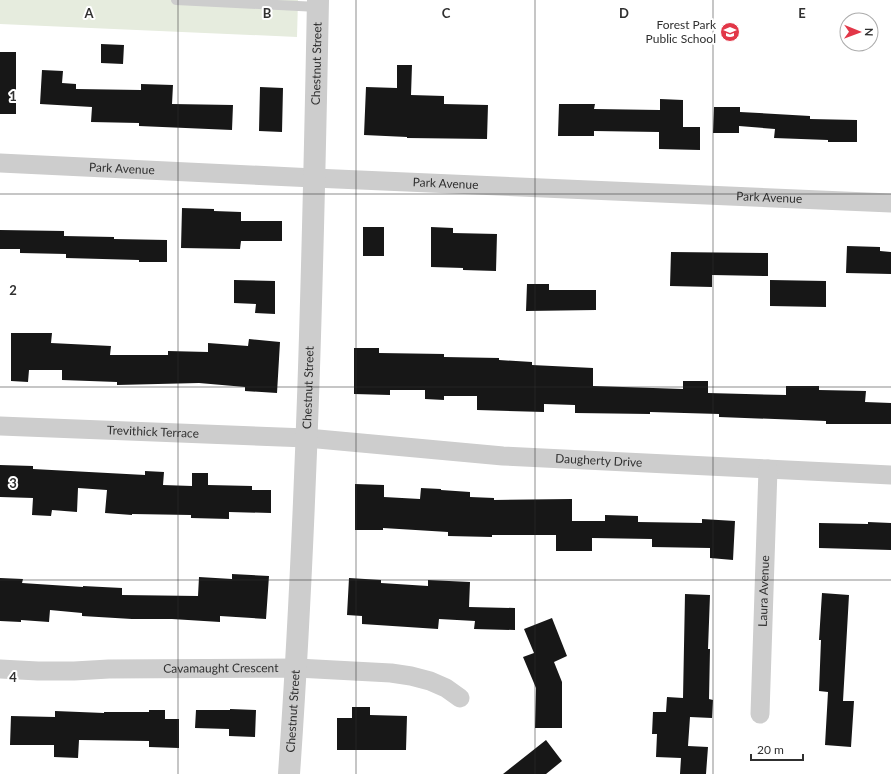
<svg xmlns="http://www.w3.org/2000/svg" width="891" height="774" viewBox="0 0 891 774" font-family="Lato,sans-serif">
  <rect width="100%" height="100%" fill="#fff"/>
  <path fill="#e6ecde" d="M0 0H298L297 37 0 24Z"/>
  <path fill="#171717" d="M101 44 124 45 123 64 101 63Z
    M0 52H16V114H0Z
    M397 65H412L411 95 444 96V104L488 105 487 139 407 138V137L364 135 366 87 397 88Z
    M42 70 63 71 62 83 76 84V89L141 90V84L173 85 172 104 233 105 232 130 139 126V123L91 122 92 107 40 104Z
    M260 87 283 88 282 132 259 131Z
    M660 99 683 100V127H700V150L659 149V132L594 131V136H558L559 104H595L594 109 660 110Z
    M714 107H740V112L810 116V119L857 120V142H828V140L774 138 775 129 739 126V133H713Z
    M182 208 214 209V211L241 212V221H282V241H241L240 249 181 248Z
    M363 227H384V256H363Z
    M431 227 453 228V233L497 234 496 271 463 270V268L431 267Z
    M0 230 64 231V236L114 237V239L167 240V262H139V260L66 258V254L20 253V249H0Z
    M847 246 880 247V251L891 252V274L846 273Z
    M671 252 768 253V276L712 275V287L670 286Z
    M234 280 275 281V314L255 313 256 304 234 303Z
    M770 280 826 281V307L770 306Z
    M527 284H549V290H596V310L526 311Z
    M11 333H52L51 343 111 346 110 355H168V351L208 352V343L248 346 249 339 280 342 277 393 245 391V387L199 383 117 385V382L62 380V370H29L28 382 11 381Z
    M354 348H379V353L444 354V357L499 358V360L532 362V365L593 368V386L683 389V381H708V393L786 395V386H819V390L866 391 865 402 891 403V424H826V421L719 417V414L650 412V414L575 413V405L544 404V412L477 410V396H444V400L425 399V390H390V395L354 394Z
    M0 465 33 466V469L145 475V471L164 472 163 485 192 486V473H208V485L252 486V490H271V513L229 512V519L191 518V515L132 514V515L105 513 107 490 78 488 77 512 52 510 51 516 32 515 33 498 0 497Z
    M355 484 384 485V497L420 499 421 488 441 489V490L470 492V497L494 498V500L572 499V521H605V515L638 516V522L702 523V519L735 521 733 560 710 558V548L652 547V539L592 538V551H556V535H492V537L448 536V532L383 528V530H355Z
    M868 522 891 523V550L819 548V523L868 524Z
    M232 574 269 576 266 619 220 616V622L172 619H132L82 616V613L50 610 49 622 21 620V622L0 621V578L23 579 22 583 83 587V586L122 588V595L198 596 199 577 232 579Z
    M349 578 381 580V583L428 586V580L470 582 469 607 515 608V630L474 629 475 621 439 619 438 629 362 624V616L347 615Z
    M822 593 849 595 843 701H854L851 747 825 745 828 692 819 691 821 640H819Z
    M685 594 710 595 708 649H710L709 699 713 700 712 718 690 717 688 746 708 747 706 774H680L681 758 656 757 657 734H652L653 712H666L667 697 683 698Z
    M552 618 567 656 554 662 562 682V728H535L536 688 523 657 534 653 524 629Z
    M352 707H370V715L407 716 406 750H337V718H352Z
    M230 709 256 710 255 737 229 736V729L195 728 196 710H230Z
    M149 710H165V719H179V748L149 747V741L79 740 78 758 54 757V745H10L11 716 55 717V711L104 713V712H149Z
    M546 740 562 761 546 774H503Z"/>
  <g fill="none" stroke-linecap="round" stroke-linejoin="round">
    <path stroke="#cdcdcd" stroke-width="10" d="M176 0 318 7"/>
    <g stroke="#cdcdcd" stroke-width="19">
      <path id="s1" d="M0 163 314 178 891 203"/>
      <path id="s2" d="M0 426 307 438 503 456 891 475"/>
      <path id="s3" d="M0 669 38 671H74L109 669 297 668 391 673 411 676 430 681 446 688 460 698"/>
      <path id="s4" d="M760 714 768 469"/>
    </g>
    <path stroke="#cdcdcd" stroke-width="22" id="s5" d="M289 774C307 516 313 258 318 0"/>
  </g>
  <path fill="none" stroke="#303030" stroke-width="1" stroke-opacity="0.55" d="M178 0V774M356 0V774M535 0V774M713 0V774M0 194H891M0 387H891M0 580H891"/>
  <defs>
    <g id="school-disc" transform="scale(1)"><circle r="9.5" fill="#e23748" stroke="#fff"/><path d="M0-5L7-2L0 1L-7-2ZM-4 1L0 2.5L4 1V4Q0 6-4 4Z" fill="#fff"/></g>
  </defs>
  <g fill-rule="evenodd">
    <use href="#school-disc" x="730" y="32"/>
  </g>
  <g text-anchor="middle" stroke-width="4" stroke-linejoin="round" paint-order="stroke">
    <g font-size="12" fill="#303030" stroke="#fff" text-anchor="end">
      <text x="716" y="29">Forest Park<tspan x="716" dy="14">Public School</tspan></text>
    </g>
    <g font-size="12" fill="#303030" stroke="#fff">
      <text dy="4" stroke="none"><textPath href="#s5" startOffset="711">Chestnut Street</textPath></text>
      <text dy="4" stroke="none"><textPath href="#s1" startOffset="122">Park Avenue</textPath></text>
      <text dy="4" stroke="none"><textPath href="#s1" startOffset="446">Park Avenue</textPath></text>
      <text dy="4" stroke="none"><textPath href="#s1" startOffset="770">Park Avenue</textPath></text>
      <text dy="4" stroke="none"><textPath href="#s5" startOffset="387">Chestnut Street</textPath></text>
      <text dy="4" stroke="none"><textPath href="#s2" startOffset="153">Trevithick Terrace</textPath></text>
      <text dy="4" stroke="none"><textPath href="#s2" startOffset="600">Daugherty Drive</textPath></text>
      <text dy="4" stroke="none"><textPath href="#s4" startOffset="123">Laura Avenue</textPath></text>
      <text dy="4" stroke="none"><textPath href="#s3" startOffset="221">Cavamaught Crescent</textPath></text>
      <text dy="4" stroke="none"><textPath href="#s5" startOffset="63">Chestnut Street</textPath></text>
    </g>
  </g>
  <g font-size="13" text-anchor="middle" font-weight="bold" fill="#303030" stroke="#fff" stroke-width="4" stroke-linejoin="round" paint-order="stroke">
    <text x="89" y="18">A</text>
    <text x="267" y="18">B</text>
    <text x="446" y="18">C</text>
    <text x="624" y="18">D</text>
    <text x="802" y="18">E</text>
    <text x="13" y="101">1</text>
    <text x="13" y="295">2</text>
    <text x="13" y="488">3</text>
    <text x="13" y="682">4</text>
  </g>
  <g transform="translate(859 32) rotate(91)"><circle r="19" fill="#ffffff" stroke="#acacac"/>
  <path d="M0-3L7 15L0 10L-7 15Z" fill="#e23748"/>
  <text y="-6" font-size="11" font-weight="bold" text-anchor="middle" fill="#303030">N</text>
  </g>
  <path d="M751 754v6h52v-6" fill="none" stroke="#303030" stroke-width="2"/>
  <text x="757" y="754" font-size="12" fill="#303030" stroke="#ffffff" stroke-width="3" paint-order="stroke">20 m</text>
</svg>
